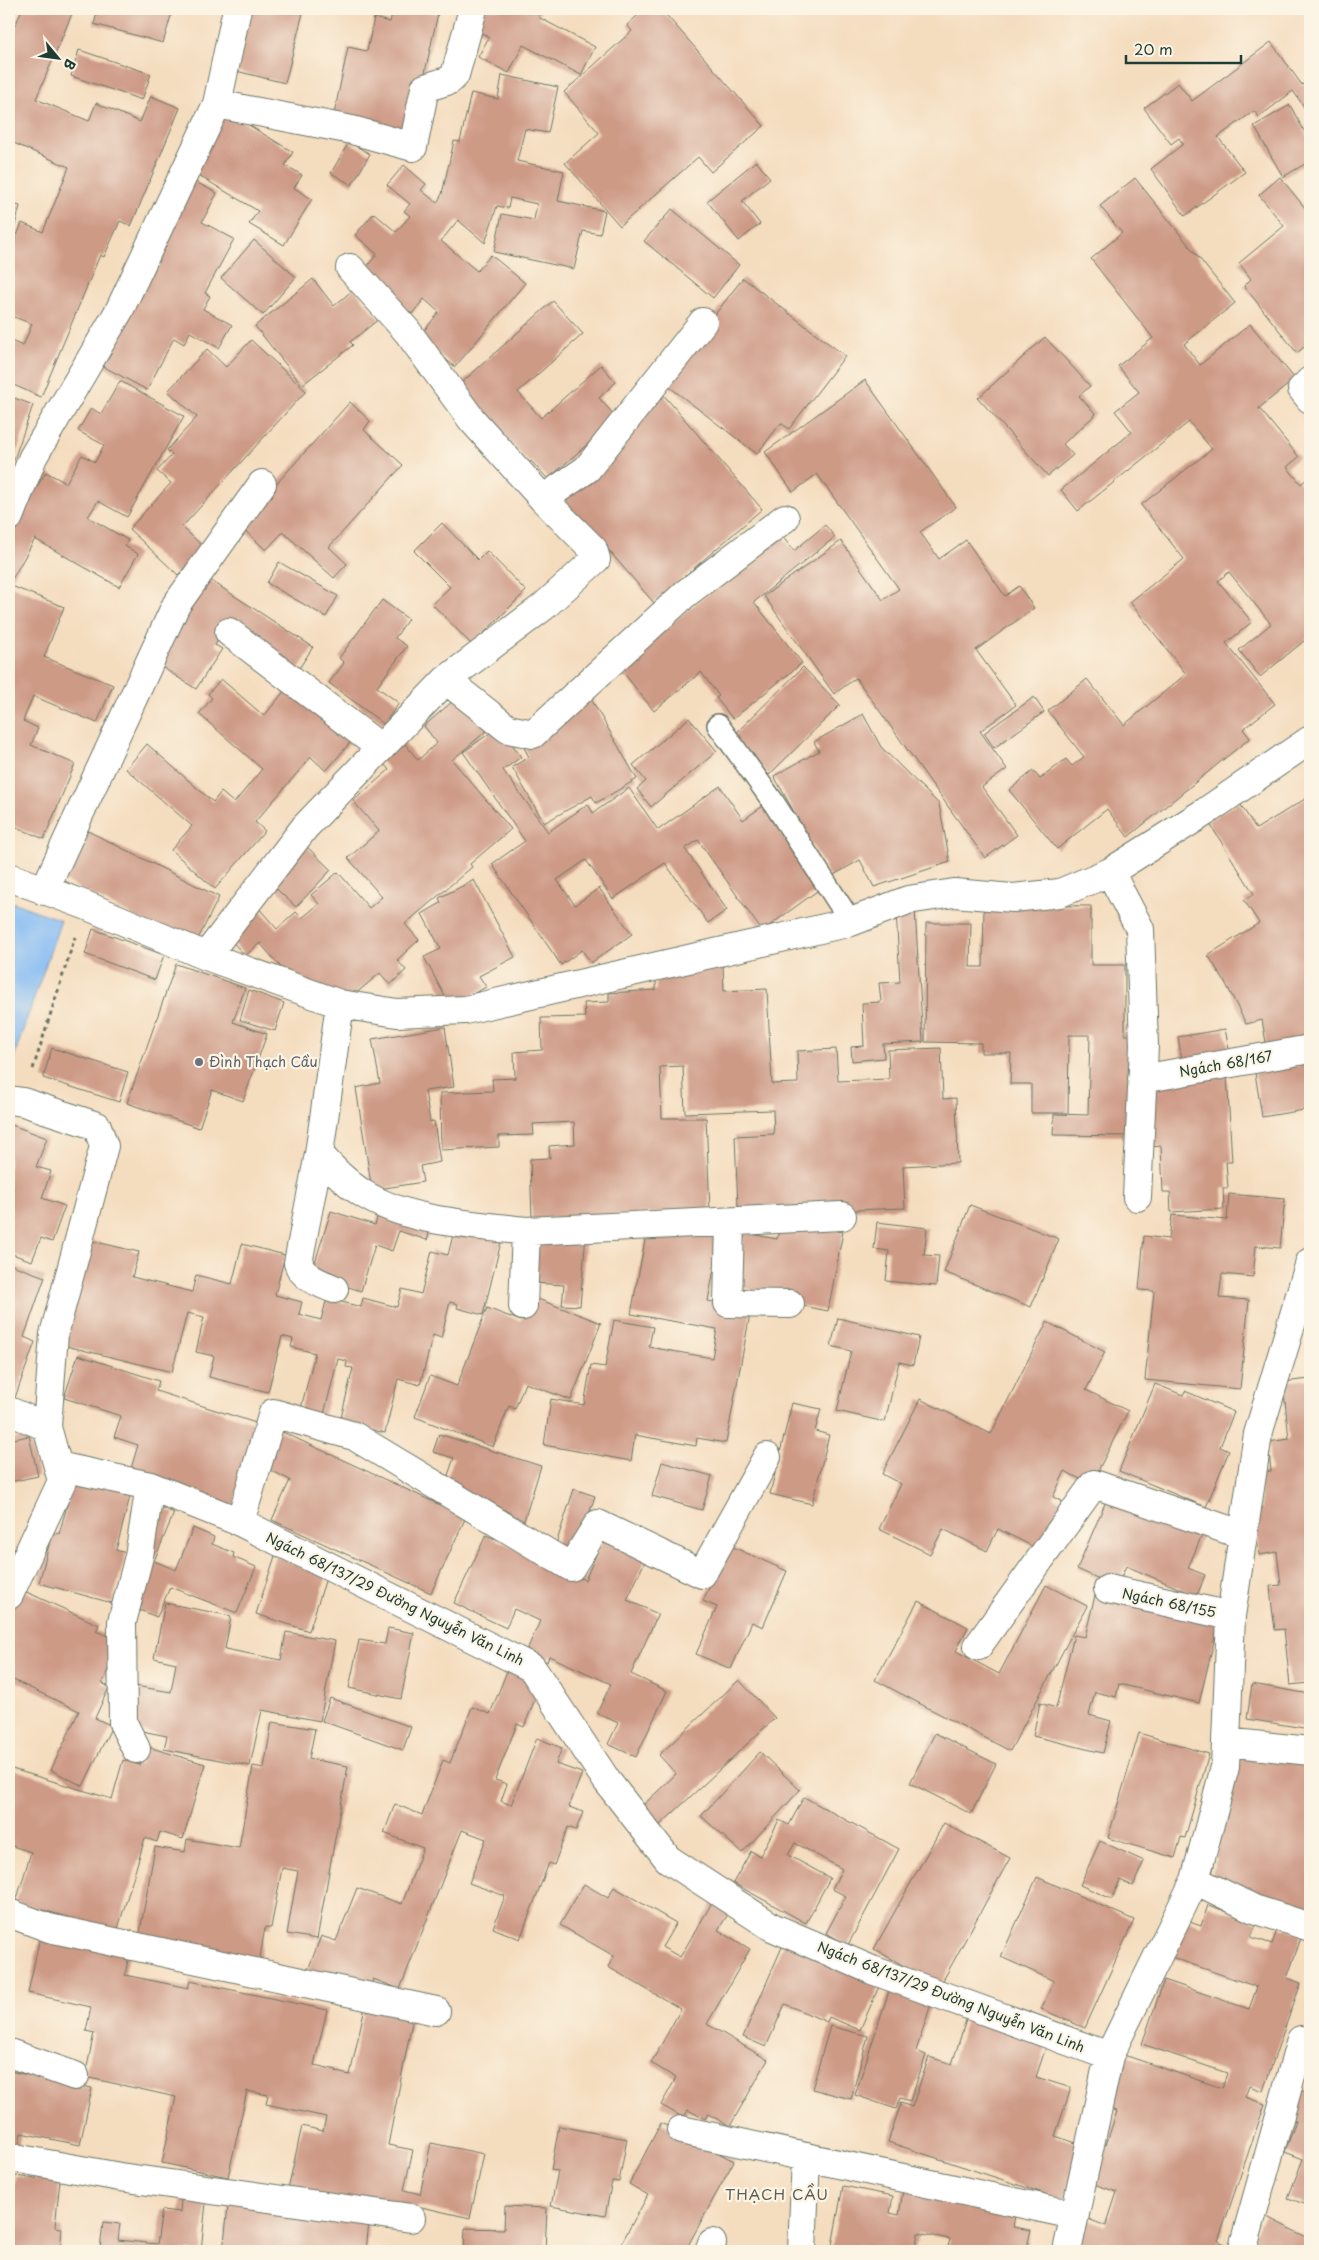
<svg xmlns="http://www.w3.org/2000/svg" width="1319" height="2260" viewBox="0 0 1319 2260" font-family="'Playpen Sans',sans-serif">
  <rect width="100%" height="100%" fill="#fcf5e5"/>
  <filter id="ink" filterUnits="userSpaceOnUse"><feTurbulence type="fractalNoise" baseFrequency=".02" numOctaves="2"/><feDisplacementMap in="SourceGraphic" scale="10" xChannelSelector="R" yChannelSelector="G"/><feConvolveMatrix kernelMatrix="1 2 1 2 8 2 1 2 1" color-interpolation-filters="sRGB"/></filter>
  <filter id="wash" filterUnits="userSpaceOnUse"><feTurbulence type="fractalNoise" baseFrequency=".0096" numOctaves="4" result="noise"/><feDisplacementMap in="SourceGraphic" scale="20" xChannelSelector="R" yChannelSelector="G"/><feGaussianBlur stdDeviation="1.12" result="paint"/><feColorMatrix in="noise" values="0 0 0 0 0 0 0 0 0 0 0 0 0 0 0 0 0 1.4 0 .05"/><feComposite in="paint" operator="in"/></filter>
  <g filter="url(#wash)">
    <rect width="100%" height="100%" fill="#f4dcbe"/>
    <path fill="#85bbf4" stroke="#527c94" d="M9 901 61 920 9 1071Z"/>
    <g id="blocks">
      <path fill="#cd9a86" d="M22 9H74L36 99 89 121 96 103 140 122 151 96 180 108 131 226 120 221 104 257 100 255 41 397 9 383V340L23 346 32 324 9 315V255L22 223 43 232 69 167 9 141V21L16 24Z
        M98 9H173L163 43 94 24Z
        M239 9H304L285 83 232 70Z
        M393 9H417L438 13 424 77 408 133 333 119 348 47 367 51 374 18 390 22Z
        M481 9H542L538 17 595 47 581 75 523 45 509 73 478 57 489 37 471 27Z
        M645 9H661L764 126 711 172 698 157 620 226 565 163 599 133 564 92 632 31 627 25Z
        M1271 42 1302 85 1310 79V115L1293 91 1259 117 1254 111 1218 137 1245 172 1185 216 1151 169 1183 144 1179 138 1171 144 1144 108 1178 83 1192 101Z
        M79 50 151 74 142 100 71 76Z
        M502 75 558 87 548 133 525 129 517 161 564 171 558 201 605 211 600 234 583 231 574 269 494 252 502 214 534 220 537 204 510 198 508 208 497 206 485 243 458 220 441 241 477 271 491 255 525 283 455 367 419 337 439 312 424 299 412 314 362 273 377 254 355 235 374 213 396 232 410 216 404 211 410 204 387 185 404 165 426 184 421 190 437 203 442 194 454 141 460 142 471 93 498 99Z
        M1290 105 1310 142V161L1283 177 1254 126Z
        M224 110 293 152 285 165 302 175 294 188 312 199 284 245 249 224 258 211 188 169Z
        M349 142 370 154 352 185 331 173Z
        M756 161 770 178 742 201 760 224 739 241 707 201Z
        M1280 177 1310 214V270L1308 272 1310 274V342L1297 353 1244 286 1251 279 1239 263 1284 226 1259 195Z
        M188 178 217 193 202 222 234 239 205 293 210 296 203 309 232 325 219 348 190 332 184 344 174 338 147 390 95 362Z
        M1135 178 1235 303 1184 344 1200 365 1250 324 1295 379 1259 408 1299 457 1287 467 1301 484 1310 476V636L1260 677 1239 650 1271 624 1229 572 1218 581 1252 622 1226 643 1275 704 1243 729 1250 738 1128 837 1107 809 1057 849 1009 790 1033 771 1040 779 1066 759 1072 766 1084 757 1048 711 1087 679 1124 725 1186 674 1130 602 1184 559 1141 505 1212 449 1189 422 1078 511 1061 490 1132 432 1115 411 1139 392 1118 366 1153 338 1091 259 1122 233 1100 206Z
        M9 203 20 206 9 248Z
        M672 209 739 265 713 298 644 241Z
        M254 240 296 277 263 315 221 278Z
        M743 278 845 356 789 429 781 423 757 454 663 382Z
        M313 279 334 306 354 289 379 319 350 342 353 345 302 385 255 326Z
        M553 301 583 334 518 392 541 418 601 365 616 382 599 398 617 418 548 479 531 461 529 463 459 385Z
        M1045 337 1090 386 1079 396 1096 414 1063 444 1073 455 1048 476 978 398Z
        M251 340 306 391 182 527 204 547 178 575 129 529 171 483 157 471 172 455 167 450 197 417 168 391 207 349 226 367Z
        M865 380 956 507 920 532 939 559 966 540 1005 596 1019 586 1034 608 976 650 1016 705 980 731 1007 769 982 787 1017 835 985 858 856 678 834 694 764 596 841 541 883 600 899 589 817 474 793 492 765 452Z
        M120 381 184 416 127 517 98 501 88 517 128 540 125 546 138 554 119 587 35 539 11 581 9 580V524L29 484 36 488 46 472 66 483 82 455 95 462 104 445 78 431 91 408 101 414Z
        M661 392 762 509 654 603 599 539 554 500Z
        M9 396 33 405 9 474Z
        M350 402 370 421 364 430 403 465 329 547 347 564 334 578 283 532 266 550 242 528 273 495 269 492Z
        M442 523 478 560 487 551 526 591 472 645 432 604 450 587 414 551Z
        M825 525 835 537 754 602 802 663 733 719 716 698 719 696 701 672 654 711 618 666 781 535 794 551Z
        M279 562 338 596 326 617 267 583Z
        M207 578 313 647 294 676 229 623 215 645 222 649 196 689 153 661Z
        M9 585 64 607 44 657 113 685 97 723 33 696 23 721 38 728 31 745 75 764 44 839 9 824Z
        M382 600 408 619 395 638 407 646 377 687 399 703 384 724 329 683 344 663 339 658Z
        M803 667 840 705 769 775 732 737Z
        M221 679 264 716 291 683 354 738 326 771 311 757 255 822 265 831 215 889 171 850 192 826 126 769 147 744 213 802 221 792 234 803 262 769 199 714 212 698 208 694Z
        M461 694 490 728 452 760 511 829 470 864 472 867 405 924 419 940 397 960 406 970 390 985 380 973 346 1002 298 987 260 943 245 956 231 940 256 905 277 929 296 912 302 918 319 904 311 895 338 872 369 908 382 897 348 858 379 831 353 801 389 770 379 758 401 739 418 760 437 743 424 726Z
        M590 697 637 779 596 803 592 796 544 823 512 767 529 757 522 744Z
        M1034 697 1044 712 994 748 984 733Z
        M863 714 881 747 939 804 950 862 874 887 860 860 830 877 774 776 819 751 814 742Z
        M689 718 717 751 651 807 637 789 646 781 633 765Z
        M500 726 521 757 503 770 548 832 588 804 593 813 629 788 658 830 720 786 743 820 763 806 820 889 762 931 698 840 685 849 727 910 708 923 665 863 613 899 586 860 557 880 575 905 599 888 632 934 591 963 582 950 561 965 492 864 525 841 463 752Z
        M1310 796V1039L1267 1048 1262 1020 1246 1024 1226 984 1208 955 1259 923 1244 900 1254 894 1208 821 1239 802 1256 829Z
        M84 829 219 897 194 947 59 878Z
        M300 840 331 870 296 907 266 879Z
        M474 880 515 957 479 976 486 987 450 1006 424 957 441 949 422 914 441 903 439 898Z
        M984 905 1091 906V965H1125V1035H1136L1134 1136 1053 1135 1054 1114 1088 1115 1090 1035H1069L1068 1113H1031V1084H1010L1011 1053H981V1043L925 1042 926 923H971L970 967H983Z
        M915 909 923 1042 883 1044 884 1058 852 1061 851 1047 864 1046 862 1003 881 1002 879 983 900 982 896 910Z
        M93 929 164 955 155 980 85 954Z
        M176 964 245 988 233 1022 267 1034 243 1101 212 1090 199 1128 127 1103Z
        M723 964 724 991 767 989 772 1084 798 1083 797 1051 836 1049 838 1081 889 1079 888 1050 941 1048 943 1099 956 1098 958 1163 903 1166 905 1208 806 1212 738 1208 735 1136 774 1134 773 1110 685 1113 683 1066 660 1067 662 1118H706L710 1210 532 1219 530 1159 550 1158 549 1146 575 1144 574 1122 533 1124 534 1135 499 1136V1147L441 1150 440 1093 493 1091 492 1079 515 1078 514 1052 542 1050 541 1018 585 1017 584 1003 609 1002V993L656 990V976H679V967Z
        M249 990 284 1003 275 1031 240 1020Z
        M445 1027 454 1087 425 1091 430 1122 434 1121 440 1162 420 1166 423 1182 372 1190 356 1088 380 1083 372 1039Z
        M1225 1029 1231 1059 1183 1067 1178 1037Z
        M52 1048 128 1072 119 1102 43 1078Z
        M1308 1064 1310 1109 1262 1117 1255 1073Z
        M1227 1074 1232 1162H1226L1228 1188H1223L1224 1209 1171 1212 1170 1192H1163L1161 1146 1152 1147 1148 1079Z
        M9 1124 47 1138 36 1167 51 1171 42 1198 65 1206 52 1242 41 1238 32 1261 9 1253Z
        M1229 1194 1285 1199 1280 1248 1256 1246 1253 1277 1222 1274 1219 1298 1249 1300 1240 1389 1145 1380 1154 1291 1139 1290 1144 1236 1169 1239 1172 1215 1227 1220Z
        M970 1205 1059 1239 1031 1307 944 1272Z
        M380 1208 432 1224 427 1240 399 1231 392 1251 375 1245 361 1291 311 1275 331 1211 375 1225Z
        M781 1221 843 1232 828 1311 799 1305 767 1292 735 1287 745 1233 777 1239Z
        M877 1222 927 1228 924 1255 939 1256 936 1286 886 1281 889 1251 874 1249Z
        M456 1223 503 1234 483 1315 457 1308 458 1304 450 1302 441 1338 433 1335 420 1385 398 1379 385 1433 340 1422 353 1368 346 1367 347 1361 338 1359 322 1422 299 1416 315 1353 291 1347 293 1339 282 1336 268 1392 209 1377 214 1356 196 1352 204 1317 187 1313 172 1372 62 1345 88 1240 139 1252 132 1277 192 1292 196 1275 232 1284 242 1244 285 1255 275 1295 302 1302 299 1314 321 1320 327 1298 361 1307 363 1298 397 1307 402 1289 421 1294 432 1251 448 1255Z
        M647 1230H679L720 1237 708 1301 751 1309 726 1443 697 1438 696 1446 635 1435 631 1461 544 1445 551 1399 584 1405 591 1365 605 1367 614 1320 653 1327 649 1347 712 1358 717 1329 631 1314Z
        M537 1232 586 1235 580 1306 562 1305 564 1285 534 1283Z
        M9 1264 45 1277 24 1337 35 1342 12 1406 9 1405Z
        M530 1296 601 1323 571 1400 525 1383 515 1409 509 1406 493 1447 415 1417 430 1376 457 1386 487 1308 521 1321Z
        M838 1318 919 1337 913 1365 899 1362 885 1422 837 1411 851 1351 831 1346Z
        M1047 1322 1105 1352 1086 1390 1128 1411 1091 1485 1065 1471 1053 1497 1062 1501 1038 1549 998 1529 987 1551 943 1529 930 1554 879 1529 901 1484 882 1474 920 1399 991 1434Z
        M78 1355 159 1381 156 1391 259 1424 233 1507 129 1475 138 1445 114 1437 121 1416 64 1398Z
        M1310 1379V1683L1290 1685 1284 1629 1275 1630 1272 1607 1270 1586 1281 1585 1277 1552 1259 1555 1254 1510 1262 1509 1259 1472 1271 1471 1268 1442 1289 1439 1283 1382Z
        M1155 1384 1183 1395 1185 1391 1234 1412 1220 1447 1229 1451 1206 1507 1119 1471Z
        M792 1403 821 1409 815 1431 829 1435 812 1504 770 1494Z
        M278 1430 466 1517 431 1593 272 1520 290 1480 262 1466Z
        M439 1434 541 1466 523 1524 445 1484 454 1458 433 1452Z
        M29 1436 38 1476 10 1482 9 1440Z
        M662 1462 712 1476 702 1510 652 1496Z
        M76 1474 132 1489 116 1550 126 1553 112 1603 39 1583 52 1533 59 1534Z
        M574 1489 595 1496 576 1554 555 1547Z
        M1109 1494 1204 1530 1188 1568 1205 1575 1197 1596 1126 1566 1117 1587 1077 1569Z
        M160 1507 174 1513 154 1561 176 1570 193 1528 214 1537 212 1544 234 1553 233 1557 256 1567 237 1613 170 1587 157 1617 129 1606Z
        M486 1535 585 1580 603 1539 646 1559 627 1600 658 1614 631 1674 667 1691 636 1757 608 1744 618 1723 597 1713 611 1684 549 1656 547 1662 526 1652 540 1621 514 1609 506 1628 454 1603Z
        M728 1545 787 1571 763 1627 752 1622 731 1669 696 1654 717 1607 703 1601Z
        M275 1556 328 1572 309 1631 256 1614Z
        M1046 1585 1087 1606 1010 1751 875 1680 918 1601 968 1627 956 1651 999 1674Z
        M20 1589 99 1625 96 1631 121 1642 102 1683 109 1687 95 1718 112 1726 83 1786 51 1770 79 1711 9 1678V1614Z
        M1096 1591 1219 1620 1199 1703 1119 1684 1116 1697 1095 1692 1089 1715 1111 1721 1103 1753 1033 1736 1040 1703 1056 1708 1074 1635 1085 1637Z
        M165 1603 231 1616 225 1649 281 1660 286 1632 335 1641 320 1721 262 1710 250 1766 164 1749 167 1736 127 1728 135 1686 171 1692 176 1663 154 1658Z
        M388 1628 414 1633 401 1699 349 1688 359 1640 385 1644Z
        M507 1671 541 1684 524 1727 517 1724 495 1780 507 1784 501 1801 511 1805 537 1738 562 1748 556 1764 582 1773 569 1807 583 1812 576 1830 568 1827 554 1865 549 1863 520 1939 493 1928 505 1896 469 1883 486 1839 462 1830 400 1989 373 1979 368 1993 308 1970 321 1936 336 1941 357 1888 402 1904 423 1848 384 1833 395 1804 422 1815 443 1760 450 1763 472 1707 490 1714Z
        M739 1680 775 1718 658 1827 640 1808 676 1774 659 1755Z
        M1252 1684 1310 1694V1729L1247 1719Z
        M330 1698 411 1727 403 1750 322 1721Z
        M272 1722 315 1729 309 1759 348 1766 317 1939 287 1934 298 1871 282 1868 271 1928 265 1927 259 1964 138 1943 155 1847 185 1852 187 1839 239 1848 253 1766 264 1768Z
        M935 1733 996 1764 971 1814 910 1783Z
        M1139 1733 1209 1754 1185 1838 1181 1837 1175 1858 1108 1838Z
        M145 1746 205 1764 183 1839 160 1832 157 1842 145 1838 117 1932 16 1902 31 1852 9 1845V1768L112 1799 123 1760 140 1765Z
        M1239 1749 1310 1763V1921L1210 1884Z
        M760 1752 800 1790 742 1853 701 1816Z
        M804 1797 899 1849 848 1945 826 1933 846 1896 832 1889 842 1869 795 1843 788 1855 830 1878 806 1923 733 1883 751 1851 760 1856 779 1820 789 1825Z
        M944 1823 1010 1858 940 1986 874 1949Z
        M1100 1841 1144 1861 1133 1886 1120 1880 1112 1899 1080 1885Z
        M1037 1877 1134 1920 1085 2028 1041 2009 1054 1981 1001 1957Z
        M584 1884 608 1898 614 1887 676 1923 662 1947 680 1957 712 1903 729 1913 718 1930 750 1949 707 2024 768 2060 730 2126 708 2114 705 2119 688 2110 684 2118 661 2105 676 2078 651 2063 681 2009 608 1967 614 1956 560 1925Z
        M1208 1905 1257 1922 1251 1937 1272 1944 1278 1927 1302 1935 1287 1978 1301 1983 1278 2047 1263 2091 1249 2086 1245 2097 1265 2104 1218 2241 1227 2245 1224 2251H1080L1083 2217 1106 2226 1117 2192 1085 2181 1099 2142 1106 2145 1117 2111 1100 2106 1118 2053 1222 2088 1227 2073 1142 2044 1164 1980 1249 2009 1257 1987 1168 1956 1181 1919 1201 1926Z
        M41 1932 130 1951 125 1975 188 1988 190 1981 327 2010 314 2065 337 2070 336 2072 350 2075 366 2002 414 2012 388 2145 413 2150 404 2190 420 2194 431 2143 484 2154 470 2218 417 2206 416 2214 286 2198 302 2126 323 2131 326 2117 266 2104 268 2095 247 2091 228 2177 162 2163 176 2097 85 2077 94 2033 86 2031 91 2007 28 1993Z
        M785 1940 881 1982 860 2030 829 2017 827 2022 785 2004 766 2047 743 2037Z
        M889 1991 931 2004 916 2051 926 2055 910 2101 900 2098 896 2109 855 2095Z
        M967 2017 1047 2044 1036 2077 1071 2088 1055 2136 1082 2145 1064 2200 888 2142 901 2103 912 2107 929 2057 952 2064Z
        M830 2026 868 2036 851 2099 812 2089Z
        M9 2071 92 2088 80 2145 21 2133 18 2148 9 2146Z
        M1293 2087 1310 2094V2206L1288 2198 1303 2159 1285 2152 1296 2121 1283 2116Z
        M661 2123 734 2161 685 2251H617L648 2195 629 2184Z
        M559 2126 627 2139 619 2182 612 2181 605 2216 551 2206 558 2171 551 2170Z
        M37 2168 61 2171 55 2227 62 2228 60 2251H9L15 2176 36 2179Z
        M843 2186 893 2196 890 2213 899 2215 903 2190 1017 2206 1013 2227 1031 2230 1026 2251H947L950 2239 918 2233 915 2251H831Z
        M182 2190 207 2193 201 2251H100L103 2222 120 2224 118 2240 157 2244 162 2210 180 2212Z
        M229 2197 369 2222 366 2251H223Z
        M505 2206 547 2208 545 2251H464L465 2228 504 2229Z
        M1265 2216 1310 2239V2251H1247Z"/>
    </g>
  </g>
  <g filter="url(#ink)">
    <use href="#blocks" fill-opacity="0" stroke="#6a7564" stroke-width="1"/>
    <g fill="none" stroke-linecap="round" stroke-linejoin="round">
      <g stroke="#6a7564" stroke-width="24">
        <path id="lane" d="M718 725 772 800 851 922"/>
      </g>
      <g stroke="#6a7564" stroke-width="30">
        <path id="street" d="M217 104 352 130 413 147 425 88 450 80 455 75 473 9
          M350 268 407 331 472 420 543 499 587 469 703 322
          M1310 381 1302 389 1310 399
          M9 517 33 457 119 311 217 104 237 9
          M229 632 381 748
          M446 680 508 729 533 734 685 594 785 518
          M1110 872 1140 929 1144 1046 1137 1197
          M9 877 85 905 206 956 340 1004 397 1013 465 1010 851 922 908 900 954 893 1013 898 1060 893 1110 872 1205 812 1310 740
          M44 891 176 605 262 484
          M206 956 305 827 446 680 543 607 596 559 593 549 543 499
          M340 1004 319 1154C332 1168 345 1182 362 1193 409 1223 471 1224 526 1231L523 1306
          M1142 1079 1310 1049
          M9 1100 23 1102 97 1126 104 1146 54 1334 47 1427 62 1481 9 1595
          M319 1154 298 1263C303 1278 320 1283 334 1289
          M730 1222 728 1303 790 1304
          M526 1231 842 1216
          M9 1411 47 1427
          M58 1466 150 1486 240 1522 532 1668 607 1781 668 1859 772 1927 872 1970 1109 2056
          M240 1522 273 1413 354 1436 571 1567 598 1524 702 1574 767 1457
          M1108 1589 1231 1616
          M978 1646 1094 1484 1243 1535
          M1226 1742 1310 1751
          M136 1749 123 1723 122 1622 139 1556 150 1486
          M1195 1880 1254 1909 1310 1927
          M9 1913 49 1928 436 2011
          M9 2053 75 2076
          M681 2130 1074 2215
          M9 2157 120 2177 411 2218
          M709 2251 712 2243
          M802 2251 806 2157
          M1067 2251 1109 2056 1195 1880 1225 1767 1231 1616 1258 1434 1310 1262
          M1242 2251 1301 2040"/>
      </g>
      <path stroke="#6a7564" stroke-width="3" stroke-dasharray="4 4" stroke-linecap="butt" d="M33 1069 75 937"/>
      <use href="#lane" stroke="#fff" stroke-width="21"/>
      <use href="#street" stroke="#fff" stroke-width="28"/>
    </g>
  </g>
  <circle fill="#6b7280" stroke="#fcf5e5" stroke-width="2" cx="199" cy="1062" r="5"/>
  <g text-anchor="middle" stroke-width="4.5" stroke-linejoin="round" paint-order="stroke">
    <g font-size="14" fill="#5b616d" stroke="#fcf5e5" text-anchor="start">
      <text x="209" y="1067">Đình Thạch Cầu</text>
    </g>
    <g font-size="14" fill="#1f3d34" stroke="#fcf5e5">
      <text transform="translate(1226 1064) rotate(-10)" y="5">Ngách 68/167</text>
      <text transform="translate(395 1599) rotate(26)" y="5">Ngách 68/137/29 Đường Nguyễn Văn Linh</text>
      <text transform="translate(1169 1603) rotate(12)" y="5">Ngách 68/155</text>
      <text transform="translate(951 1997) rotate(21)" y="5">Ngách 68/137/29 Đường Nguyễn Văn Linh</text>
    </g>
    <g font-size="15" letter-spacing="1" fill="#5c5e51" stroke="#fcf5e5">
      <text x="777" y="2200">THẠCH CẦU</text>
    </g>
  </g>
  <rect width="1319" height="2260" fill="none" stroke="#fcf5e5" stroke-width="30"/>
  <g transform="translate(58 58) rotate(119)" stroke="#fcf5e5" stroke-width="4" paint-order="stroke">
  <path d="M0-4L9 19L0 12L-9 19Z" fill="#1f3d34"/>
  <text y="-8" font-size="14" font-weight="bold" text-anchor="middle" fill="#1f3d34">B</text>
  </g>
  <path d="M1126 55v8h115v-8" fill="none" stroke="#1f3d34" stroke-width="2.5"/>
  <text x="1134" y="55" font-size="15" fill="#1f3d34" stroke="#fcf5e5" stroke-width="4" paint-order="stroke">20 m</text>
</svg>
